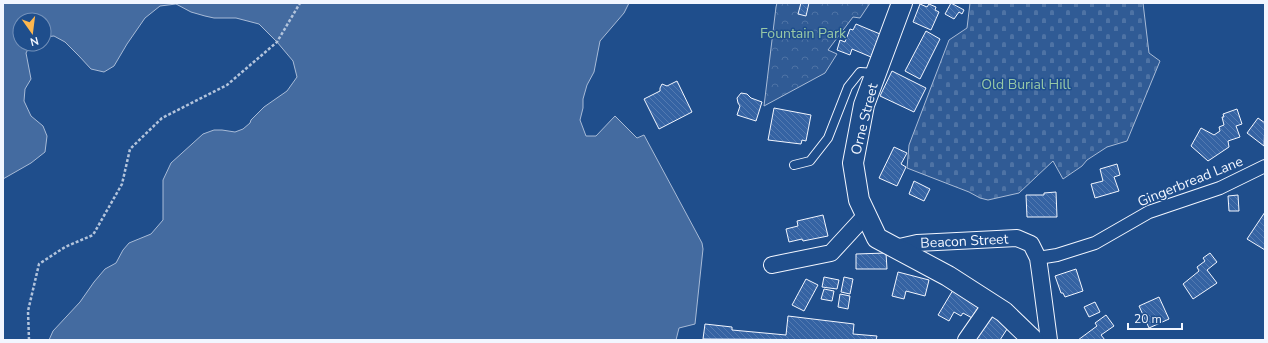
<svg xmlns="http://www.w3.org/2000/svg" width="1268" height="343" viewBox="0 0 1268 343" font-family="'Nunito Sans',sans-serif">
  <defs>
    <pattern id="forest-crowns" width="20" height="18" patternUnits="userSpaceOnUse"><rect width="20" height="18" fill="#305b95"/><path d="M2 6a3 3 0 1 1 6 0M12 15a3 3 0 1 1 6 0" fill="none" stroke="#4e73a5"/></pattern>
    <pattern id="cemetery-stones" width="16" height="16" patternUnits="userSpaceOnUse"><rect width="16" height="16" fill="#305b95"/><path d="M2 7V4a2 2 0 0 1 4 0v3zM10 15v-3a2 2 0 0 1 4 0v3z" fill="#4e73a5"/></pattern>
    <pattern id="building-back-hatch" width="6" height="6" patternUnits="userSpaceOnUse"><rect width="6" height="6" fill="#3563a3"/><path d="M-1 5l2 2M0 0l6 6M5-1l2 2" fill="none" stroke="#537ab1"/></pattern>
  </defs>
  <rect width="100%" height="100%" fill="#1f4e8c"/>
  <path fill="url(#forest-crowns)" stroke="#a8bbd7" d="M777 3H870L860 18 853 17 828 50 837 54 825 73 764 106 776 7Z"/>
  <path fill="url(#cemetery-stones)" stroke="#a8bbd7" d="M970 3H1143L1149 53 1160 61 1127 141 1107 147 1087 160 1082 166 1063 179 1053 161 1019 193 988 200 980 198 969 192 907 168 909 145 949 40 967 28Z"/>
  <path fill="#446ba0" stroke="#a8bbd7" d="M3 3H629L624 13 600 41 594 72 587 85 583 99V108L580 120 586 136H596L615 116 637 138 644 135 702 243 703 249 695 324 679 328 676 340H49L53 331 80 302 94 282 105 269 116 263 123 250 129 243 151 234 163 220V180L171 163 203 134 214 130H222L235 132 243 129 250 123 251 120 264 107 287 91 297 77 293 61 277 42 259 24 236 18H214L205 16 191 12 176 4 160 6 145 18 127 44 114 66 104 72 91 69 79 56 65 42 54 36 44 37V20H20V44H31L26 53 31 79 25 89 24 101 31 116 43 126 47 136 45 152 31 163 3 179Z"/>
  <path fill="url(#building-back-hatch)" stroke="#f2f6ff" d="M801 3H809L806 16 798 14Z
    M951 3 964 10 962 14 959 12 954 19 945 14Z
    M920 4 927 7 929 4 936 7 935 10 939 12 931 30 913 22Z
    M856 24 880 34 871 57 852 49 850 55 837 50 840 40 845 42 850 29 853 30Z
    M926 31 940 39 920 79 905 71Z
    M892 71 926 88 914 112 880 96Z
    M677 81 692 112 659 129 644 99 660 91V88L662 84 667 86Z
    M741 93 747 94 751 98 762 102 756 121 737 115 740 106 738 103 737 98Z
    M774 108 811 115 806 141 802 140 801 144 768 140Z
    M1237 109 1242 124 1236 126 1240 137 1228 141 1229 147 1208 161 1191 146 1201 128 1214 135 1220 131 1219 127 1224 125 1222 117H1224L1223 114Z
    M1258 118 1265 123 1264 146 1247 133Z
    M894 147 907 153 901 164 906 167 897 186 879 178Z
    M1117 164 1120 175 1114 177 1119 191 1095 198 1091 184 1103 181 1100 169Z
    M914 181 930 189 924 201 909 194Z
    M1056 192 1057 217H1027L1026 195H1044V193Z
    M1238 195 1239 211H1229L1228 196Z
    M1265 212V250L1247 239Z
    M823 215 828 236 803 241 802 239 789 242 786 229 798 226 797 221Z
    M886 253 887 269H856V254Z
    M1210 253 1217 262 1207 270 1217 283 1193 299 1183 284 1199 271 1197 267 1205 261 1203 258Z
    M1076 269 1083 291 1065 297 1063 293H1061L1055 276Z
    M898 272 929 280 925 296 906 291 904 299 892 296Z
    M824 277 839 280 837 289 822 287Z
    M844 277 853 279 850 294 841 292Z
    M806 279 818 285 804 311 792 305Z
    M824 289 834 291 832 301 821 299Z
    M953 290 979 306 972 318 963 313 961 316 954 312 949 321 938 315Z
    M840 294 850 296 848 309 838 307Z
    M1159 297 1169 319 1149 328 1139 306Z
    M1095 302 1100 312 1089 317 1084 307Z
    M989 313 1009 326 1000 340H975Z
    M1106 315 1114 326 1101 335 1105 340H1078L1097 326 1095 323Z
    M788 316 854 324 853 334 877 336 876 340 703 339 705 324 732 327V330L786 335Z"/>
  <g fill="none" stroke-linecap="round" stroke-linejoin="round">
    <g stroke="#f2f6ff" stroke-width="10">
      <path id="service" d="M794 165 810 161 828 138 848 87 860 72 875 73"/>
    </g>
    <g stroke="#f2f6ff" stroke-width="14">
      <path id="pedestrian" d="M1038 258 1057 255 1095 243 1149 212 1220 188 1265 166"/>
    </g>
    <g stroke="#f2f6ff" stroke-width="18">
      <g id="minor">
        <path id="s1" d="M895 248 917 243 1017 238 1031 244 1038 258 1040 272 1049 340"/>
        <path d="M772 265 831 253 866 215"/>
        <path d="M966 340 991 304"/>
      </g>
    </g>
    <g stroke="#f2f6ff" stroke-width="22">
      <path id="tertiary" d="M902 3 864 105 853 163 859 200 877 238 948 276 1004 312 1033 340"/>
    </g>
    <path stroke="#b3c4dc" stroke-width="2.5" stroke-dasharray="3 2" stroke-linecap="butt" d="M29 340 28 311 39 264 65 247 93 235 122 184 130 149 162 118 227 85 277 42 300 3"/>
    <use href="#service" stroke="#1f4e8c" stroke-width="8"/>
    <use href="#pedestrian" stroke="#1f4e8c" stroke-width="12"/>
    <use href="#minor" stroke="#1f4e8c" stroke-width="16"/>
    <use href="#tertiary" stroke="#1f4e8c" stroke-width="20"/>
  </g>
  <g text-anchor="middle" stroke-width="3" stroke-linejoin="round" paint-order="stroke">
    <g font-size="14" fill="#97c8a6" stroke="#1f4e8c">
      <text x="803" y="38">Fountain Park</text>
      <text x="1026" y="89">Old Burial Hill</text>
    </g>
    <g font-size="14" fill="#f2f6ff" stroke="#1f4e8c">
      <text transform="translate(864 119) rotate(-76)" y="5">Orne Street</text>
      <text transform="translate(1190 181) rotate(-22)" y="5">Gingerbread Lane</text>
      <text dy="5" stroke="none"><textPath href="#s1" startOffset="70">Beacon Street</textPath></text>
    </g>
  </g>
  <rect width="1268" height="343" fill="none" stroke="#f2f6ff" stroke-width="8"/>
  <g transform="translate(32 32) rotate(166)"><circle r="19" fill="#1f4e8c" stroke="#7391ba"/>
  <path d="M0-3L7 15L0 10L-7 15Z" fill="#ffb74d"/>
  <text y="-6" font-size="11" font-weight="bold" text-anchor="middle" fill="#f2f6ff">N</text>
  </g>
  <path d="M1128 323v6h54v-6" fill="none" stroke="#f2f6ff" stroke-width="2"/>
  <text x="1134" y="323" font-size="12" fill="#f2f6ff" stroke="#1f4e8c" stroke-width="3" paint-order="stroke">20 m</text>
</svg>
